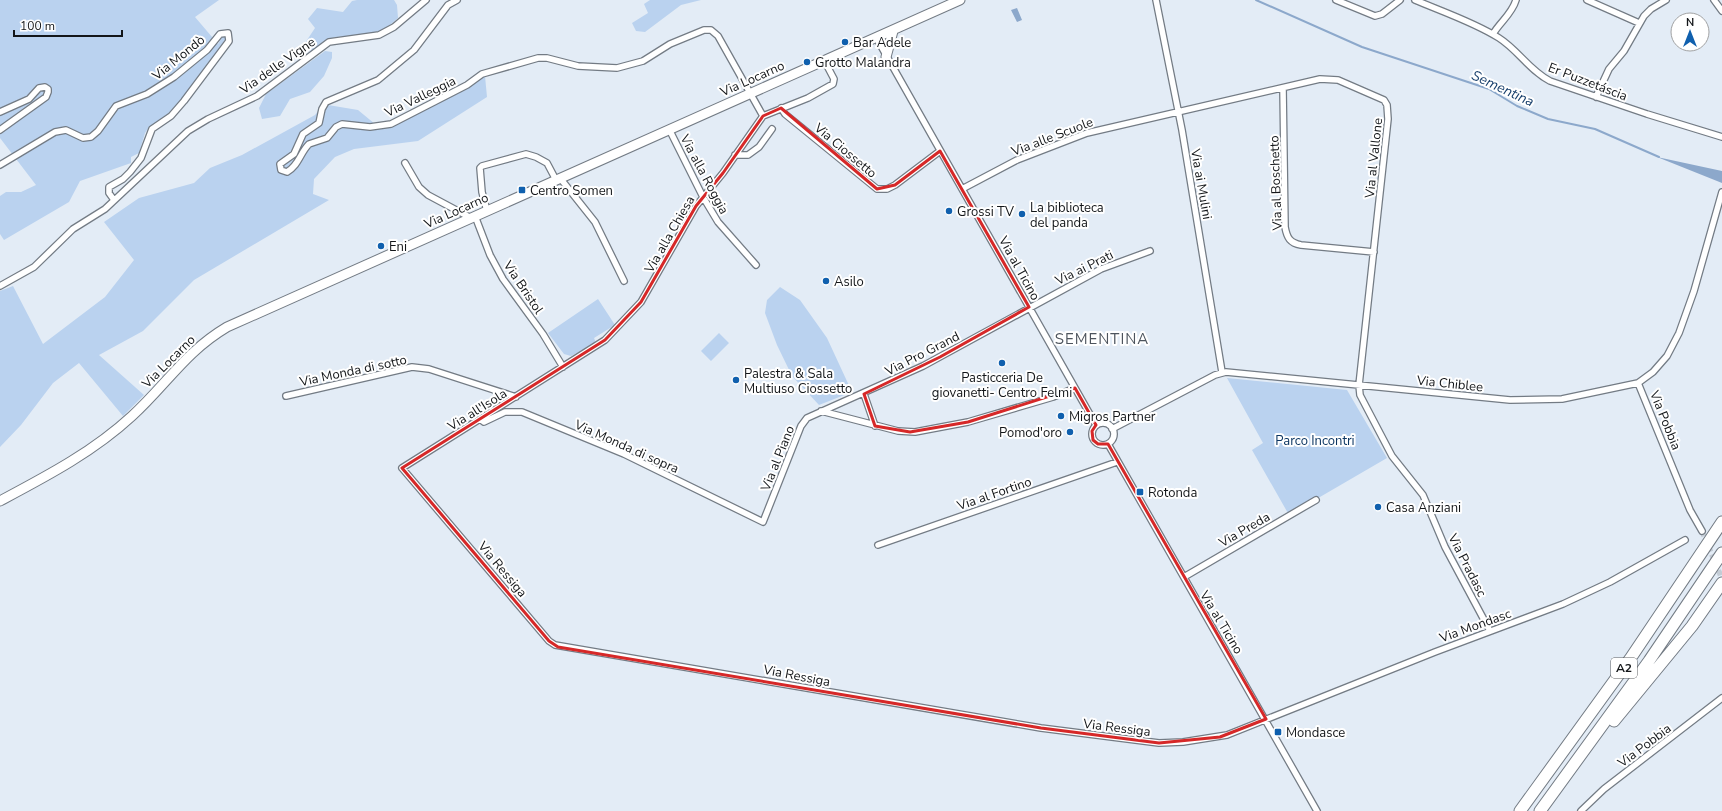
<svg xmlns="http://www.w3.org/2000/svg" width="1722" height="811" viewBox="0 0 1722 811" font-family="'Nunito Sans',sans-serif">
  <rect width="100%" height="100%" fill="#e3ecf6"/>
  <path fill="#bad2ef" d="M0 0H219L195 17 218 44 222 37H227L188 91 169 113 149 127 145 133 139 153 131 157V163L80 181 69 202 4 240 0 234V196L6 192H21L36 185 0 138Z
    M357 0H394L397 5 398 18 384 30 362 35 335 37 311 52 303 46 315 28 308 19 317 8 343 12 352 1Z
    M650 0H701L681 5 645 32 636 31 632 23 648 13 644 4Z
    M325 51 332 52V58L324 76 310 92 290 99 280 116 262 119 259 108 266 94Z
    M485 76 487 97 418 141 354 149 335 157 314 179 313 194 329 200 194 280 143 331 99 355 144 395 123 416 79 363 53 383 21 425 0 447V291L13 286 43 344 105 297 134 260 104 222 139 198 194 183 210 168 242 155 315 115 322 106 328 105 358 110 381 129 402 121 472 85Z
    M780 287 800 300 827 338 852 392 819 405 792 376 777 345 765 313 767 300Z
    M598 299 615 325 594 338 596 343 571 356 564 354 548 333Z
    M719 333 729 343 711 361 701 351Z
    M1227 378 1347 390 1387 458 1289 515 1252 450 1263 443Z"/>
  <path fill="#8ca8cb" d="M1017 8 1022 20 1017 22 1011 10Z
    M1657 157 1722 171V183Z"/>
  <g fill="none" stroke-linecap="round" stroke-linejoin="round">
    <path stroke="#8ca8cb" stroke-width="2" d="M1256 0 1362 47 1489 89 1517 106 1548 119 1595 129 1659 157"/>
    <path stroke="#c4ccd5" stroke-width="5.5" stroke-dasharray="5.5 3" stroke-linecap="butt" d="M1702 531 1722 579"/>
    <g stroke="#737b84" stroke-width="8">
      <path id="minor" d="M457 0 448 5 414 50 378 80 326 102 322 109 319 123 303 134 294 154 280 164 281 170 287 172C299 165 300 153 309 144L327 138 336 127 342 124 370 127 391 124 467 85 482 74 538 58H547L578 66 617 68 643 61 670 44 704 30H711L718 36 763 116 723 173 696 206 641 302 605 340 402 468 549 641 555 645 1041 728 1159 743 1183 742 1227 735 1435 652 1563 604 1610 582 1685 540
        M1156 0 1182 130 1222 372
        M1336 0 1375 16 1382 14 1400 0
        M1415 0C1441 11 1476 23 1499 38 1518 50 1530 71 1550 81L1647 114 1722 137
        M1587 0 1639 23
        M1714 0 1722 11
        M1493 34C1500 22 1512 14 1516 0
        M877 39 1096 425
        M1283 88 1285 227C1287 238 1290 243 1301 245L1374 252
        M1596 97 1609 69 1624 51 1644 16 1651 9 1666 0
        M781 108 785 114 877 189H887L895 185 940 151
        M0 112 29 99 39 88 45 87 48 89V92L46 97 0 130
        M763 116 808 98 833 84 834 79 824 60
        M669 129 703 197 718 222 756 265
        M735 155H748L759 147 772 129
        M405 163 419 187 428 195 471 218
        M0 165 55 132 66 130 83 138 91 137 98 131 116 106 147 94 174 77 207 50 220 34 228 33 229 41 184 101 171 116 152 129 141 158 130 172 123 179 109 187V193L114 200
        M560 178 595 222 624 281
        M962 189 1017 160 1087 133 1320 79 1338 80 1384 100 1387 105 1388 119 1359 385 1360 395 1392 456 1423 495 1445 547 1490 631
        M487 211 482 192 480 168 482 166 526 154 536 157 547 163 556 180
        M475 216 490 255 503 279 543 334 563 367
        M0 286 34 267 73 229 105 209 188 131 208 119 257 96 329 42 379 35 394 27 426 0
        M1638 383 1690 510 1702 531
        M864 394 875 426
        M286 396 412 367 429 369 516 397
        M821 411 898 431 915 432 968 422 1053 397 1075 388
        M480 419 484 422 505 412H522L624 454 763 522 801 426 807 418 923 366 1101 269 1150 251
        M1092 434a11 11 0 1 1 22 0a11 11 0 1 1-22 0Z
        M1112 429 1215 375 1226 372 1510 400 1562 399 1638 383 1653 372 1667 356 1679 333 1694 291 1722 192
        M1108 444 1317 811
        M878 545 1117 462
        M1184 577 1316 500
        M1581 811 1604 789 1722 698"/>
    </g>
    <g stroke="#737b84" stroke-width="11">
      <path id="primary" d="M886 57 893 31
        M0 501C47 476 93 452 132 416 167 384 185 352 227 327L960 0"/>
    </g>
    <g stroke="#737b84" stroke-width="13">
      <path id="motorway" d="M1614 721 1692 626 1722 583
        M1520 811 1630 659 1722 522
        M1540 811 1649 661 1722 553"/>
    </g>
    <use href="#minor" stroke="#fff" stroke-width="5.5"/>
    <use href="#primary" stroke="#fff" stroke-width="9"/>
    <use href="#motorway" stroke="#fff" stroke-width="11"/>
  </g>
  <path fill="none" stroke="#d62828" stroke-width="3" stroke-linejoin="round" d="M781 108 877 189 895 185 940 151 1029 307 940 357 864 394 875 426 910 432 968 422 1075 388 1096 425 1092 431 1093 440 1098 444H1108L1266 719 1220 737 1159 743 1041 728 558 647 549 641 402 468 605 340 641 302 696 206 723 173 763 116Z"/>
  <g fill="#1060ae" stroke="#fff" stroke-width="1.5">
    <circle cx="845" cy="42" r="4"/>
    <circle cx="807" cy="62" r="4"/>
    <rect x="518" y="186" width="8" height="8" rx="2"/>
    <circle cx="949" cy="211" r="4"/>
    <circle cx="1022" cy="214" r="4"/>
    <circle cx="381" cy="246" r="4"/>
    <circle cx="826" cy="281" r="4"/>
    <circle cx="1002" cy="363" r="4"/>
    <circle cx="736" cy="380" r="4"/>
    <circle cx="1061" cy="416" r="4"/>
    <circle cx="1070" cy="432" r="4"/>
    <rect x="1136" y="488" width="8" height="8" rx="2"/>
    <circle cx="1378" cy="507" r="4"/>
    <rect x="1274" y="728" width="8" height="8" rx="2"/>
  </g>
  <g text-anchor="middle" stroke-width="4" stroke-linejoin="round" paint-order="stroke">
    <rect fill="#fff" stroke="#5a5c5e" stroke-width="1" x="1611" y="658" width="26" height="20" rx="3"/>
    <g font-size="12" font-weight="bold" fill="#131619">
      <text x="1624" y="672">A2</text>
    </g>
    <g font-size="13" fill="#131619" stroke="#fff" text-anchor="start">
      <text x="853" y="47">Bar Adele</text>
      <text x="815" y="67">Grotto Malandra</text>
      <text x="530" y="195">Centro Somen</text>
      <text x="1030" y="212">La biblioteca<tspan x="1030" dy="15">del panda</tspan></text>
      <text x="957" y="216">Grossi TV</text>
      <text x="389" y="251">Eni</text>
      <text x="834" y="286">Asilo</text>
      <text x="744" y="378">Palestra &amp; Sala<tspan x="744" dy="15">Multiuso Ciossetto</tspan></text>
      <text x="1002" y="382" text-anchor="middle">Pasticceria De<tspan x="1002" dy="15">giovanetti- Centro Felmi</tspan></text>
      <text x="1069" y="421">Migros Partner</text>
      <text x="1062" y="437" text-anchor="end">Pomod'oro</text>
      <text x="1148" y="497">Rotonda</text>
      <text x="1386" y="512">Casa Anziani</text>
      <text x="1286" y="737">Mondasce</text>
    </g>
    <g font-size="13" fill="#131619" stroke="#fff">
      <text transform="translate(178 57) rotate(-39)" y="5">Via Mondò</text>
      <text transform="translate(277 65) rotate(-35)" y="5">Via delle Vigne</text>
      <text transform="translate(752 78) rotate(-24)" y="5">Via Locarno</text>
      <text transform="translate(1588 81) rotate(21)" y="5">Er Puzzetáscia</text>
      <text transform="translate(420 96) rotate(-26)" y="5">Via Valleggia</text>
      <text transform="translate(1052 136) rotate(-21)" y="5">Via alle Scuole</text>
      <text transform="translate(846 150) rotate(40)" y="5">Via Ciossetto</text>
      <text transform="translate(1373 158) rotate(-84)" y="5">Via al Vallone</text>
      <text transform="translate(705 174) rotate(62)" y="5">Via alla Roggia</text>
      <text transform="translate(1275 183) rotate(-92)" y="5">Via al Boschetto</text>
      <text transform="translate(1202 184) rotate(80)" y="5">Via ai Mulini</text>
      <text transform="translate(456 210) rotate(-24)" y="5">Via Locarno</text>
      <text transform="translate(669 234) rotate(-60)" y="5">Via alla Chiesa</text>
      <text transform="translate(1084 267) rotate(-26)" y="5">Via ai Prati</text>
      <text transform="translate(1020 268) rotate(61)" y="5">Via al Ticino</text>
      <text transform="translate(524 287) rotate(56)" y="5">Via Bristol</text>
      <text transform="translate(922 353) rotate(-27)" y="5">Via Pro Grand</text>
      <text transform="translate(168 361) rotate(-45)" y="5">Via Locarno</text>
      <text transform="translate(353 370) rotate(-12)" y="5">Via Monda di sotto</text>
      <text transform="translate(1450 383) rotate(6)" y="5">Via Chiblee</text>
      <text transform="translate(477 409) rotate(-32)" y="5">Via all'Isola</text>
      <text transform="translate(1666 420) rotate(68)" y="5">Via Pobbia</text>
      <text transform="translate(627 446) rotate(24)" y="5">Via Monda di sopra</text>
      <text transform="translate(777 458) rotate(-68)" y="5">Via al Piano</text>
      <text transform="translate(994 493) rotate(-19)" y="5">Via al Fortino</text>
      <text transform="translate(1244 529) rotate(-30)" y="5">Via Preda</text>
      <text transform="translate(1468 565) rotate(63)" y="5">Via Pradasc</text>
      <text transform="translate(503 569) rotate(50)" y="5">Via Ressiga</text>
      <text transform="translate(1222 622) rotate(59)" y="5">Via al Ticino</text>
      <text transform="translate(1475 625) rotate(-20)" y="5">Via Mondasc</text>
      <text transform="translate(797 675) rotate(11)" y="5">Via Ressiga</text>
      <text transform="translate(1117 727) rotate(7)" y="5">Via Ressiga</text>
      <text transform="translate(1644 745) rotate(-37)" y="5">Via Pobbia</text>
    </g>
    <g font-size="13" fill="#0c3662" stroke="#fff">
      <text x="1315" y="445">Parco Incontri</text>
    </g>
    <g font-size="14" font-style="italic" fill="#163e6b" stroke="#fff">
      <text transform="translate(1503 88) rotate(25)" y="5">Sementina</text>
    </g>
    <g font-size="15" letter-spacing="1" fill="#4d545d" stroke="#fff">
      <text x="1102" y="344">SEMENTINA</text>
    </g>
  </g>
  <g transform="translate(1690 32)"><circle r="19" fill="#ffffff" stroke="#a1a2a3"/>
  <path d="M0-3L7 15L0 10L-7 15Z" fill="#1060ae"/>
  <text y="-6" font-size="11" font-weight="bold" text-anchor="middle" fill="#131619">N</text>
  </g>
  <path d="M14 30v6h108v-6" fill="none" stroke="#131619" stroke-width="2"/>
  <text x="20" y="30" font-size="12" fill="#131619" stroke="#ffffff" stroke-width="3" paint-order="stroke">100 m</text>
</svg>
